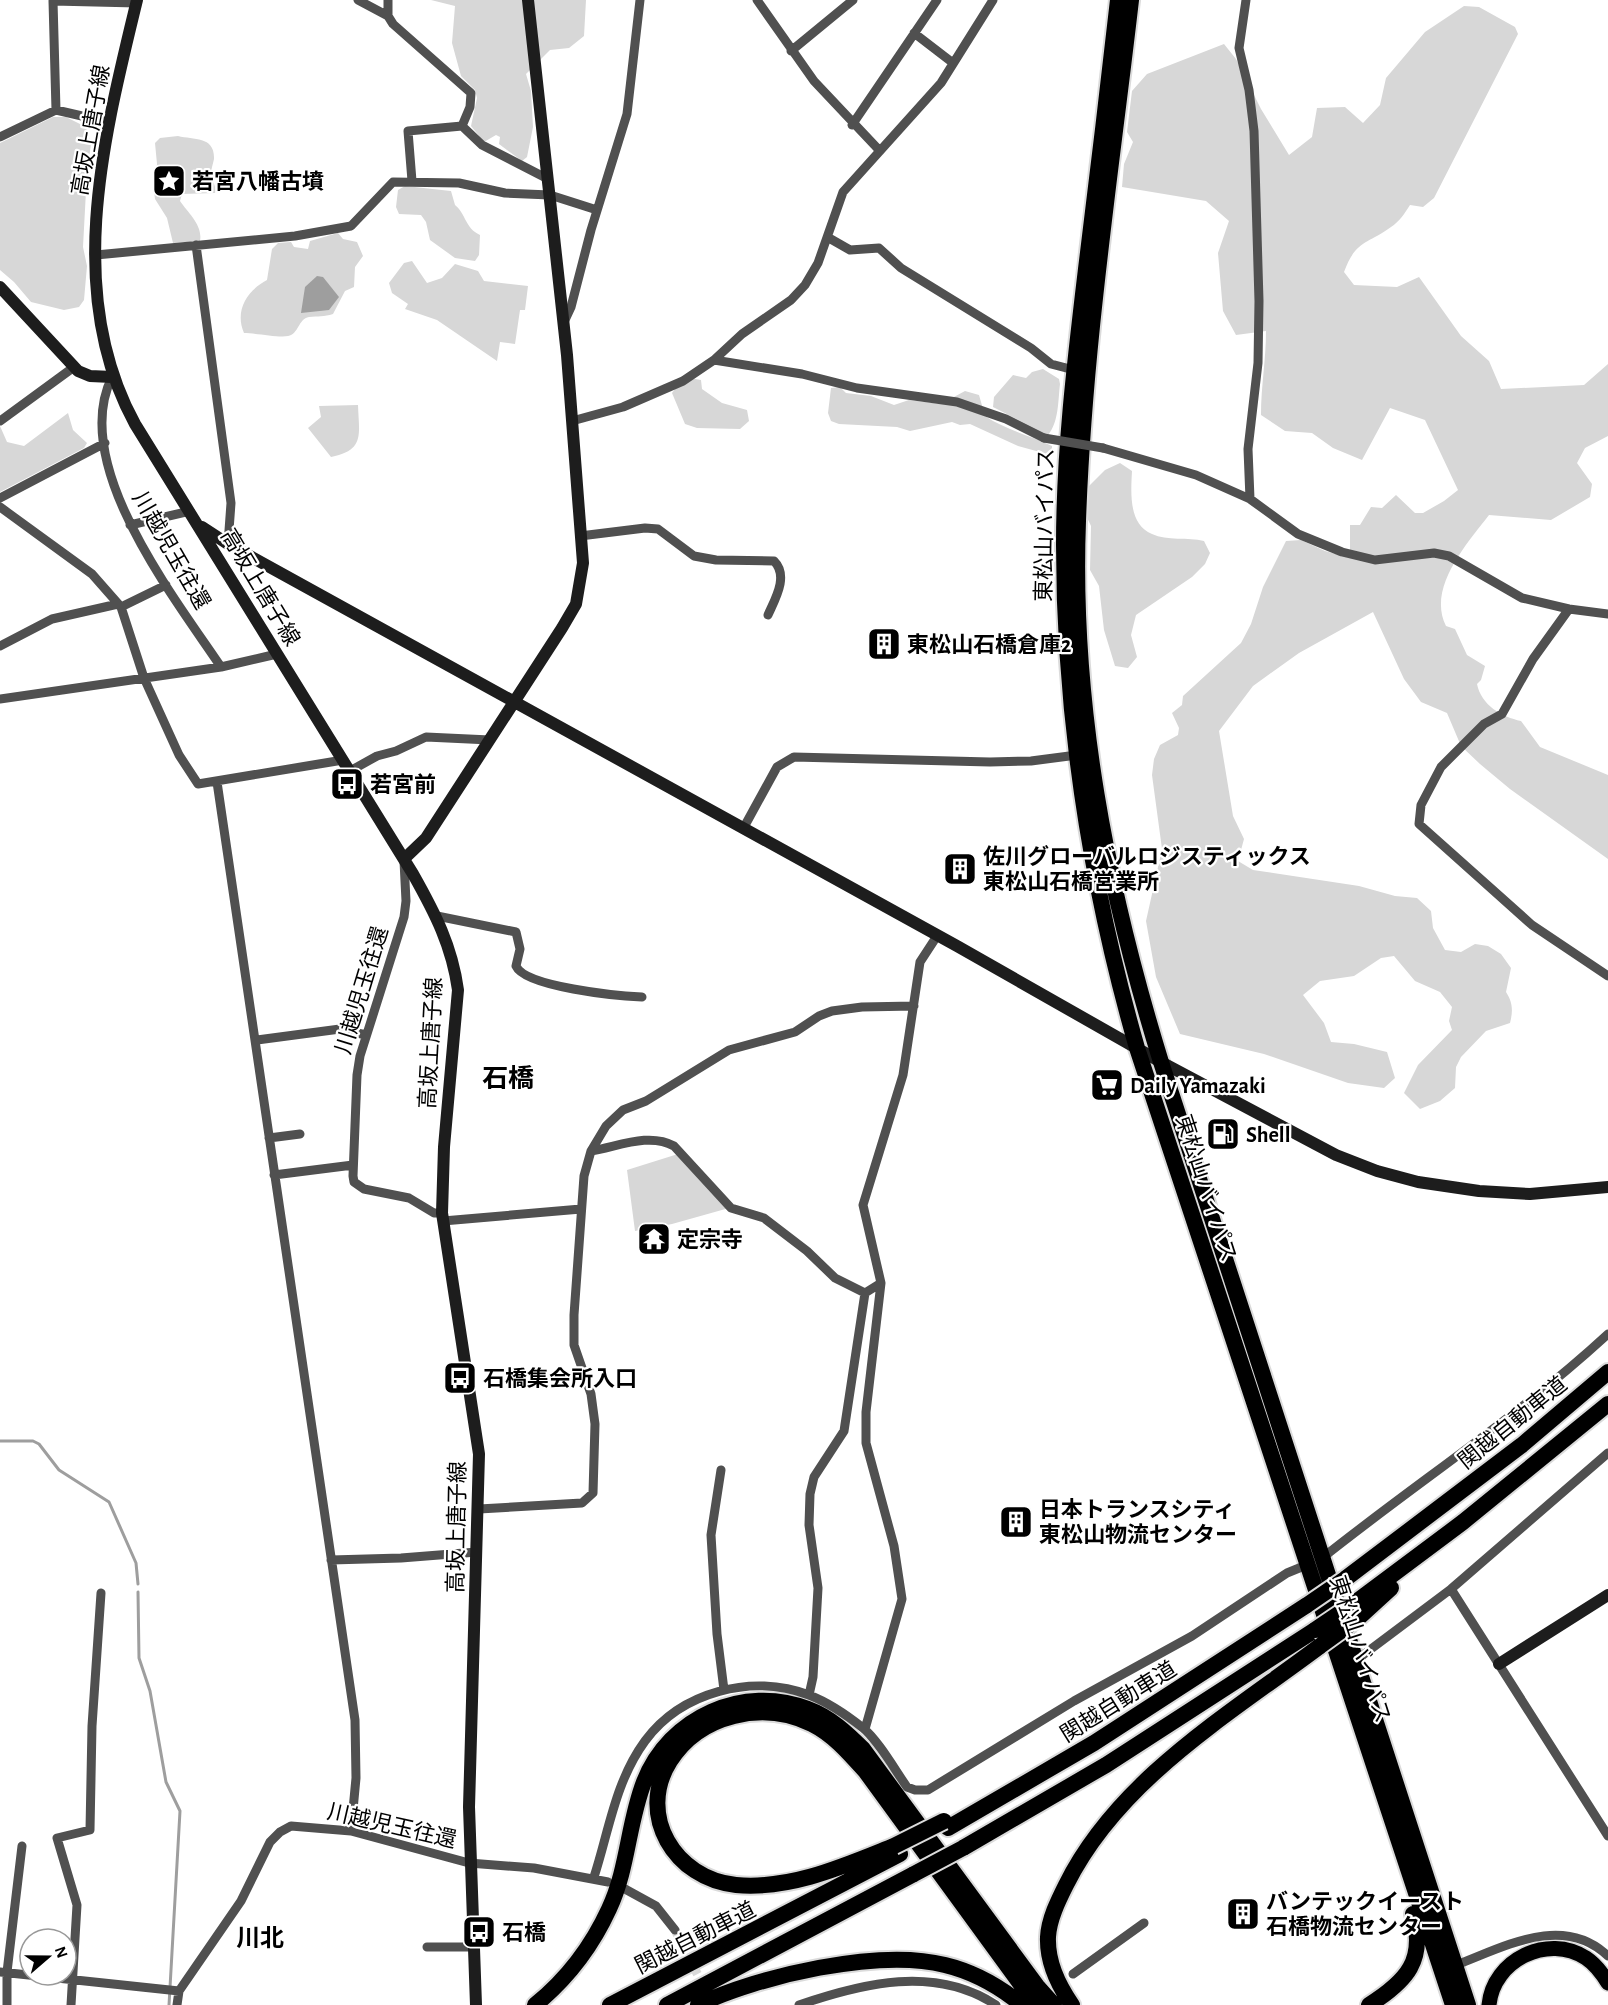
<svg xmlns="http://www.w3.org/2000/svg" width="1608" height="2005" viewBox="0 0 1608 2005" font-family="'Alegreya Sans','Noto Sans JP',sans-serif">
  <rect width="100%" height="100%" fill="#fff"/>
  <path fill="#d7d7d7" d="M431 0H586L584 36 569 48 550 50 526 74 531 91 533 127 527 157 522 161 499 144 500 137 496 135 484 142 471 126 477 98 475 90 461 76 452 43 455 6Z
    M1464 6 1479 7 1515 27 1518 34 1434 198 1423 207 1410 205C1405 213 1399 222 1391 227 1366 245 1356 240 1344 272L1354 285 1397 287 1419 277 1461 336 1489 361 1501 389 1584 385 1608 364V436L1585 448 1577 463 1592 484 1590 497 1551 520 1489 515C1466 545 1427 588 1446 626L1455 629 1467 655 1485 666 1481 680 1477 684C1481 705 1502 717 1521 721L1540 747 1608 775V859L1510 789 1480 764 1461 746 1447 713 1421 702 1404 679 1373 612 1299 653 1253 686 1219 731 1233 816 1244 839 1238 861 1253 870 1359 886 1395 896 1417 898 1431 911 1433 928 1445 950 1461 952 1475 944 1488 946 1501 954 1511 968 1506 992C1513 1003 1513 1011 1510 1023L1486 1031 1461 1057 1456 1067 1455 1088 1440 1101 1420 1109 1404 1093 1418 1065 1452 1030 1449 1021 1452 1007 1440 992 1415 981 1394 956 1381 958 1354 976 1320 981 1303 995 1324 1023 1331 1042 1354 1044 1387 1052 1395 1078 1384 1088 1348 1083 1264 1054 1180 1034 1156 977 1146 921 1162 849 1152 775 1154 759 1160 745 1178 735 1179 728 1172 713 1182 705 1183 696 1241 643 1251 624 1263 587 1286 541 1301 540 1325 551 1350 558V525H1360L1371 507 1382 508 1396 495 1415 513H1423L1444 501 1458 490 1425 420 1390 408 1362 460 1333 448 1312 433 1285 431 1261 415C1261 386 1266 360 1266 331L1236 335 1223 311 1218 253 1229 221 1206 201 1122 187 1124 164 1133 142 1127 132 1132 91 1147 74 1224 44 1236 59 1261 109 1289 155 1312 137 1317 108 1345 107 1363 123 1380 105 1386 78 1425 32Z
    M53 117H66L86 127 91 144 87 172 83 247 87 266 84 300 79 307 64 310 31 302 14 282 0 270V143Z
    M178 136C194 140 215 136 214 159 213 164 211 169 211 174 211 181 217 185 215 193L182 194 180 201C188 213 203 225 200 241L173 243 167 218 155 199 154 191 157 164 155 143 160 138Z
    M405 186 451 191 455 205C466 214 465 228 480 235L479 255 475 261 455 258 430 240 426 222 421 215 399 214 396 207 398 190Z
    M338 233 343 239 357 242 363 256 355 267 354 287 345 291 333 314C324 317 318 316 309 317 298 319 299 334 288 336 279 338 256 333 244 333 234 310 248 290 267 280L272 249 278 243 291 242 294 247 308 249 310 241Z
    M412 261 427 283 442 278 455 264 478 271 484 281 528 286 525 310H520L515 344 500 342 497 361 437 320 405 309 408 304 392 293 389 283 404 263Z
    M1043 369 1059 379 1060 384C1058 400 1059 422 1048 435L993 407 994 397 1013 375 1026 378 1032 372Z
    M684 377 701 380 702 389 722 403 747 410 749 421 740 429 697 428 685 424 672 393Z
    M840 387 846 393 871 396 894 405 909 400 941 404 965 391 979 395 985 416C1006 430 1029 435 1052 446V450L1047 454 1018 446 970 424 960 425 952 422 910 431 897 427 839 424 831 421 828 413 831 388Z
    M358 405C359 435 365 450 331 457L308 428 321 417 319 406Z
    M68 413 73 430 87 443 84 448 0 492V426L7 442 24 446Z
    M1120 463 1132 471C1131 492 1128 524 1152 534 1167 541 1188 537 1204 541L1210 553 1205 564 1192 577 1136 615 1131 635 1137 657 1128 668 1115 666 1104 630 1099 586 1090 570 1091 526 1084 511 1085 490 1105 470Z
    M678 1154 729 1208 672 1224 635 1231 627 1170Z"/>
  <path fill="#9e9e9e" d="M317 276 323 277 339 297 329 310 301 313 305 287Z"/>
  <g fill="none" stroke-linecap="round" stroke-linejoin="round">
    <path stroke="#9e9e9e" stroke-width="3" d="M0 1441H33L39 1444 59 1470 109 1502 136 1563 138 1584
      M138 1592 139 1658 150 1691 166 1782 180 1811 169 2005"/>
    <path stroke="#d9d9d9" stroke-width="9" stroke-dasharray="9 4.5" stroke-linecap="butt" d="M675 1930 705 1989"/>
    <g stroke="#dbdbdb" stroke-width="18">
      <path id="primary" d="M1489 2005C1493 1960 1548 1933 1586 1958 1595 1964 1602 1973 1608 1983"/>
    </g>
    <g stroke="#dbdbdb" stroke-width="20">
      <path id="highway" d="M1118 0C1108 90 1097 179 1086 269 1075 361 1064 452 1064 545 1064 715 1090 884 1137 1048L1453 2005
        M1131 0C1111 173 1084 346 1078 521 1071 705 1107 887 1161 1062L1468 2005
        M1345 1579 1522 1445 1608 1372
        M1352 1605 1463 1522 1608 1404
        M1356 1620 1391 1588
        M948 1828 1094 1743 1307 1605
        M894 1846C844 1866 791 1890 736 1885 675 1879 636 1815 670 1761 700 1714 763 1700 812 1724 834 1735 850 1754 866 1772L1036 2005
        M963 1848 1106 1765 1315 1630
        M535 2005C567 1979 592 1946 609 1909 628 1869 628 1823 644 1782 669 1717 744 1684 808 1709 830 1717 847 1733 863 1749L1037 1986 1054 2005
        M610 2005 900 1854
        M667 2005 914 1874
        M698 2005C758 1976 879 1948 945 1965 974 1972 999 1986 1022 2005
        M1072 2005C1058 1985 1047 1962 1048 1937 1049 1919 1058 1901 1066 1885 1118 1780 1228 1715 1320 1646
        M1369 2005C1407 1981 1426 1960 1413 1914"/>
    </g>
    <path stroke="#505050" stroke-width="9" d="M358 0 388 16V0
      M757 0 814 81 880 151
      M1246 0 1239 48 1249 90 1254 131 1259 301 1258 363 1248 449 1250 499
      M388 16 393 24 471 93 470 107 462 126
      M914 33 953 63
      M791 51 853 0
      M56 110 53 1 137 3
      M852 125 937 0
      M0 137 56 110 108 122
      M412 181 408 131 462 126 482 145 548 179
      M829 238 850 250 879 248 901 268 1031 348 1051 364 1074 370
      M196 245 231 503 228 544
      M96 255 295 236 351 226 393 182 459 183 505 193 550 195 597 210
      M564 322 571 307 591 230 627 114 640 0
      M714 360 802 374 857 388 957 402 1006 419 1044 438
      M112 377C69 464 174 597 221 667
      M0 421 74 367
      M572 421 623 407 683 381 714 360 742 334 791 300 805 285 818 263 843 192 941 83 993 0
      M1103 448 1196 475 1250 499 1298 534 1342 552 1375 560 1434 553 1449 556 1522 598 1569 609 1608 614
      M0 498 105 443
      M0 507 92 574 121 607 144 678 179 755 198 784 343 760
      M130 525 190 511
      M580 536 645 528 658 529 694 556 716 560 774 561C789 576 775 599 768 615
      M121 607 166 585
      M1569 609 1533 659 1502 714 1484 724 1441 767 1421 805 1419 824 1532 925 1608 976
      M0 646 52 619 118 604
      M0 699 221 667 277 654
      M350 771 377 756 396 751 426 737 490 740
      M217 782 355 1720 356 1778 351 1831
      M743 829 777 767 794 757 990 762 1031 761 1077 755
      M404 861 406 901 404 917 360 1056 357 1075 353 1176 354 1182 364 1189 409 1198 434 1213H442
      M437 916 516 932 520 949 516 966C525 987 618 996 642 997
      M257 1040 340 1029 366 1035
      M269 1138 300 1134
      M591 1151C617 1147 649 1132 674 1146L731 1208 764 1218 807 1251 835 1278 865 1293
      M274 1175 353 1165
      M443 1221 581 1209
      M721 1470 711 1535 717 1634 724 1690
      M479 1509 582 1503 593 1493 595 1424 591 1394 574 1345V1315L584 1176 591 1151 606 1126 623 1110 646 1101 729 1050 795 1032 819 1016 832 1011 862 1007 914 1006
      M1321 1559C1416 1483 1518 1417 1608 1334
      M331 1560 401 1558 477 1552
      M1451 1589 1608 1836
      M1355 1661 1451 1589 1608 1453
      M809 1695 813 1677 818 1588 809 1525 810 1494 814 1477 844 1431 865 1293 881 1283
      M865 1729 902 1599 894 1546 866 1443V1412L881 1283 863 1205 903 1075 920 962 937 936
      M594 1877C609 1831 615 1782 645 1741 681 1692 752 1673 809 1695 827 1702 848 1716 863 1728 878 1740 895 1770 907 1787L915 1790H928L1074 1701 1192 1636 1287 1573 1309 1564
      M625 1889 656 1906 675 1930
      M427 1947H473
      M1456 1965C1504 1947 1563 1913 1608 1956
      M0 1972 179 1991 241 1901 270 1842 280 1832 291 1826 351 1831 469 1863 534 1868 608 1882
      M1073 1974 1144 1923
      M7 2005V1972L22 1846
      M71 2005 77 1905 57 1838 90 1830 92 1726 101 1593
      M177 2005 179 1991
      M799 2005C863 1983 935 1965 996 2005"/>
    <path stroke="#1d1d1d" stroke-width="12" d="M137 0C104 136 63 293 135 424L413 874C435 913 452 946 458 990L444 1147 442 1213 479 1454 469 1807 476 2005
      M0 287 78 371 90 376 112 377
      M202 527 228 544 957 946 1161 1062 1336 1155 1377 1171 1418 1182 1479 1191 1530 1194 1608 1187
      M404 859 426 838 562 628 576 604 583 563 567 355 528 0
      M1499 1664 1608 1595"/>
    <use href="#primary" stroke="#000" stroke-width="15"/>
    <use href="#highway" stroke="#000" stroke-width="16"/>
    <g stroke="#dbdbdb" stroke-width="20" stroke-linecap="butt">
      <path id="highway-bridge" d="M1307 1605 1345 1579
        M1315 1630 1352 1605
        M1320 1646 1356 1620
        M894 1846 944 1821
        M914 1874 963 1848"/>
    </g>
    <path stroke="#505050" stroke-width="9" d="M1044 438 1103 448"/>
    <use href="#highway-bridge" stroke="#000" stroke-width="16"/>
  </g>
  <defs>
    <g id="sight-square" transform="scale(1.725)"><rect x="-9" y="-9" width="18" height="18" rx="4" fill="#000" stroke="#fff"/><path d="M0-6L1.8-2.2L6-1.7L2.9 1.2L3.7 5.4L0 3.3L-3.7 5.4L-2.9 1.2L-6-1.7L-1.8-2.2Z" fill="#fff"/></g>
    <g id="building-square" transform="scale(1.725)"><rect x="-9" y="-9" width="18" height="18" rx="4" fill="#000" stroke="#fff"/><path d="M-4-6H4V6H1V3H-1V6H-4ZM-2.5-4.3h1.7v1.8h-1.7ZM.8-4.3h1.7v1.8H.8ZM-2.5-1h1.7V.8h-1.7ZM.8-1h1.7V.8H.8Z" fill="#fff"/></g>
    <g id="bus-square" transform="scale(1.725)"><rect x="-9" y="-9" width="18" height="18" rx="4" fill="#000" stroke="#fff"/><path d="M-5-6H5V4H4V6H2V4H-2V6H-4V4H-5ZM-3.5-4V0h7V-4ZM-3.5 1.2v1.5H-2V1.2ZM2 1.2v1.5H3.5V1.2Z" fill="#fff"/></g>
    <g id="supermarket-square" transform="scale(1.725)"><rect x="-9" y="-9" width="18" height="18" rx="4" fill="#000" stroke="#fff"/><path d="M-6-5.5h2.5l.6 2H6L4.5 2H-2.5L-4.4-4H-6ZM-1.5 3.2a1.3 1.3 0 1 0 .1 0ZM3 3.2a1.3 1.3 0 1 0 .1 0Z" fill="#fff"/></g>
    <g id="fuel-square" transform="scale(1.725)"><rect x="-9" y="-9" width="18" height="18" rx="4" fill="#000" stroke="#fff"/><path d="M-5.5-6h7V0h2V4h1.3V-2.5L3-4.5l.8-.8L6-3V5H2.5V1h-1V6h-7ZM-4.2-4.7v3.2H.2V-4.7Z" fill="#fff"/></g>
    <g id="temple-square" transform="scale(1.725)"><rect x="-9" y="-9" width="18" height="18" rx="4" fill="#000" stroke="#fff"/><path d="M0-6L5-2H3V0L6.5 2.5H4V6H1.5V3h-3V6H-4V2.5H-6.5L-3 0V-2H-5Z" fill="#fff"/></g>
  </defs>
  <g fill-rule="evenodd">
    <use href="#sight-square" x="169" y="181"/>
    <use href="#building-square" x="884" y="644"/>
    <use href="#bus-square" x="347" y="784"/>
    <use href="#building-square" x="960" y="869"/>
    <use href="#supermarket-square" x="1107" y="1085"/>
    <use href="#fuel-square" x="1223" y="1134"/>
    <use href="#temple-square" x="654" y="1239"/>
    <use href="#bus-square" x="460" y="1378"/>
    <use href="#building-square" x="1016" y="1522"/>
    <use href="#building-square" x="1243" y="1914"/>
    <use href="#bus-square" x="479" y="1932"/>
  </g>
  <g text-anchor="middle" stroke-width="4.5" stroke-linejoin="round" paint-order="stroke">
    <g font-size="22" fill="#000" stroke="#fff">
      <text transform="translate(90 130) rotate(-80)" y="8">高坂上唐子線</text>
      <text transform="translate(1044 525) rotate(-89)" y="8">東松山バイパス</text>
      <text transform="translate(172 550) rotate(60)" y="8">川越児玉往還</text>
      <text transform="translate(261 587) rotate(59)" y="8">高坂上唐子線</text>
      <text transform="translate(361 990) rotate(-73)" y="8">川越児玉往還</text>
      <text transform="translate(430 1043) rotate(-87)" y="8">高坂上唐子線</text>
      <text transform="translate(1207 1188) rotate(72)" y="8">東松山バイパス</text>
      <text transform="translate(1512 1422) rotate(-39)" y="8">関越自動車道</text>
      <text transform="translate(456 1527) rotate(-89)" y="8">高坂上唐子線</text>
      <text transform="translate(1361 1649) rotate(72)" y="8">東松山バイパス</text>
      <text transform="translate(1118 1701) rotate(-32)" y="8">関越自動車道</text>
      <text transform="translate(392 1825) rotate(13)" y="8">川越児玉往還</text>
      <text transform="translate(695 1937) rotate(-27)" y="8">関越自動車道</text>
    </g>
    <g font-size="22" font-weight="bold" fill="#000" stroke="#fff" text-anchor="start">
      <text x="192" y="189">若宮八幡古墳</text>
      <text x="907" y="652">東松山石橋倉庫2</text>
      <text x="370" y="792">若宮前</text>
      <text x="983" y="864">佐川グローバルロジスティックス<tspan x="983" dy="25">東松山石橋営業所</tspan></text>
      <text x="1130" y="1093">Daily Yamazaki</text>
      <text x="1246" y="1142">Shell</text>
      <text x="677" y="1247">定宗寺</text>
      <text x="483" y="1386">石橋集会所入口</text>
      <text x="1039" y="1517">日本トランスシティ<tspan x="1039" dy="25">東松山物流センター</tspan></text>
      <text x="1266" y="1909">バンテックイースト<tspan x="1266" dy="25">石橋物流センター</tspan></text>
      <text x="502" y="1940">石橋</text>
    </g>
    <g font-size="24" font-weight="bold" fill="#000" stroke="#fff">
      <text x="260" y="1946">川北</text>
    </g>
    <g font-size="26" font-weight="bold" fill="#000" stroke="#fff">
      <text x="508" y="1087">石橋</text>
    </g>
  </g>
  <g transform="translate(48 1957) rotate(70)"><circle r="28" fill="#ffffff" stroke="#999999" stroke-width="1.5"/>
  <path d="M0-4.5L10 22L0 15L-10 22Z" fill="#000000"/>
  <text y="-9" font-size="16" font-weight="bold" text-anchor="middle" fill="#000000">N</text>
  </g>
</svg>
